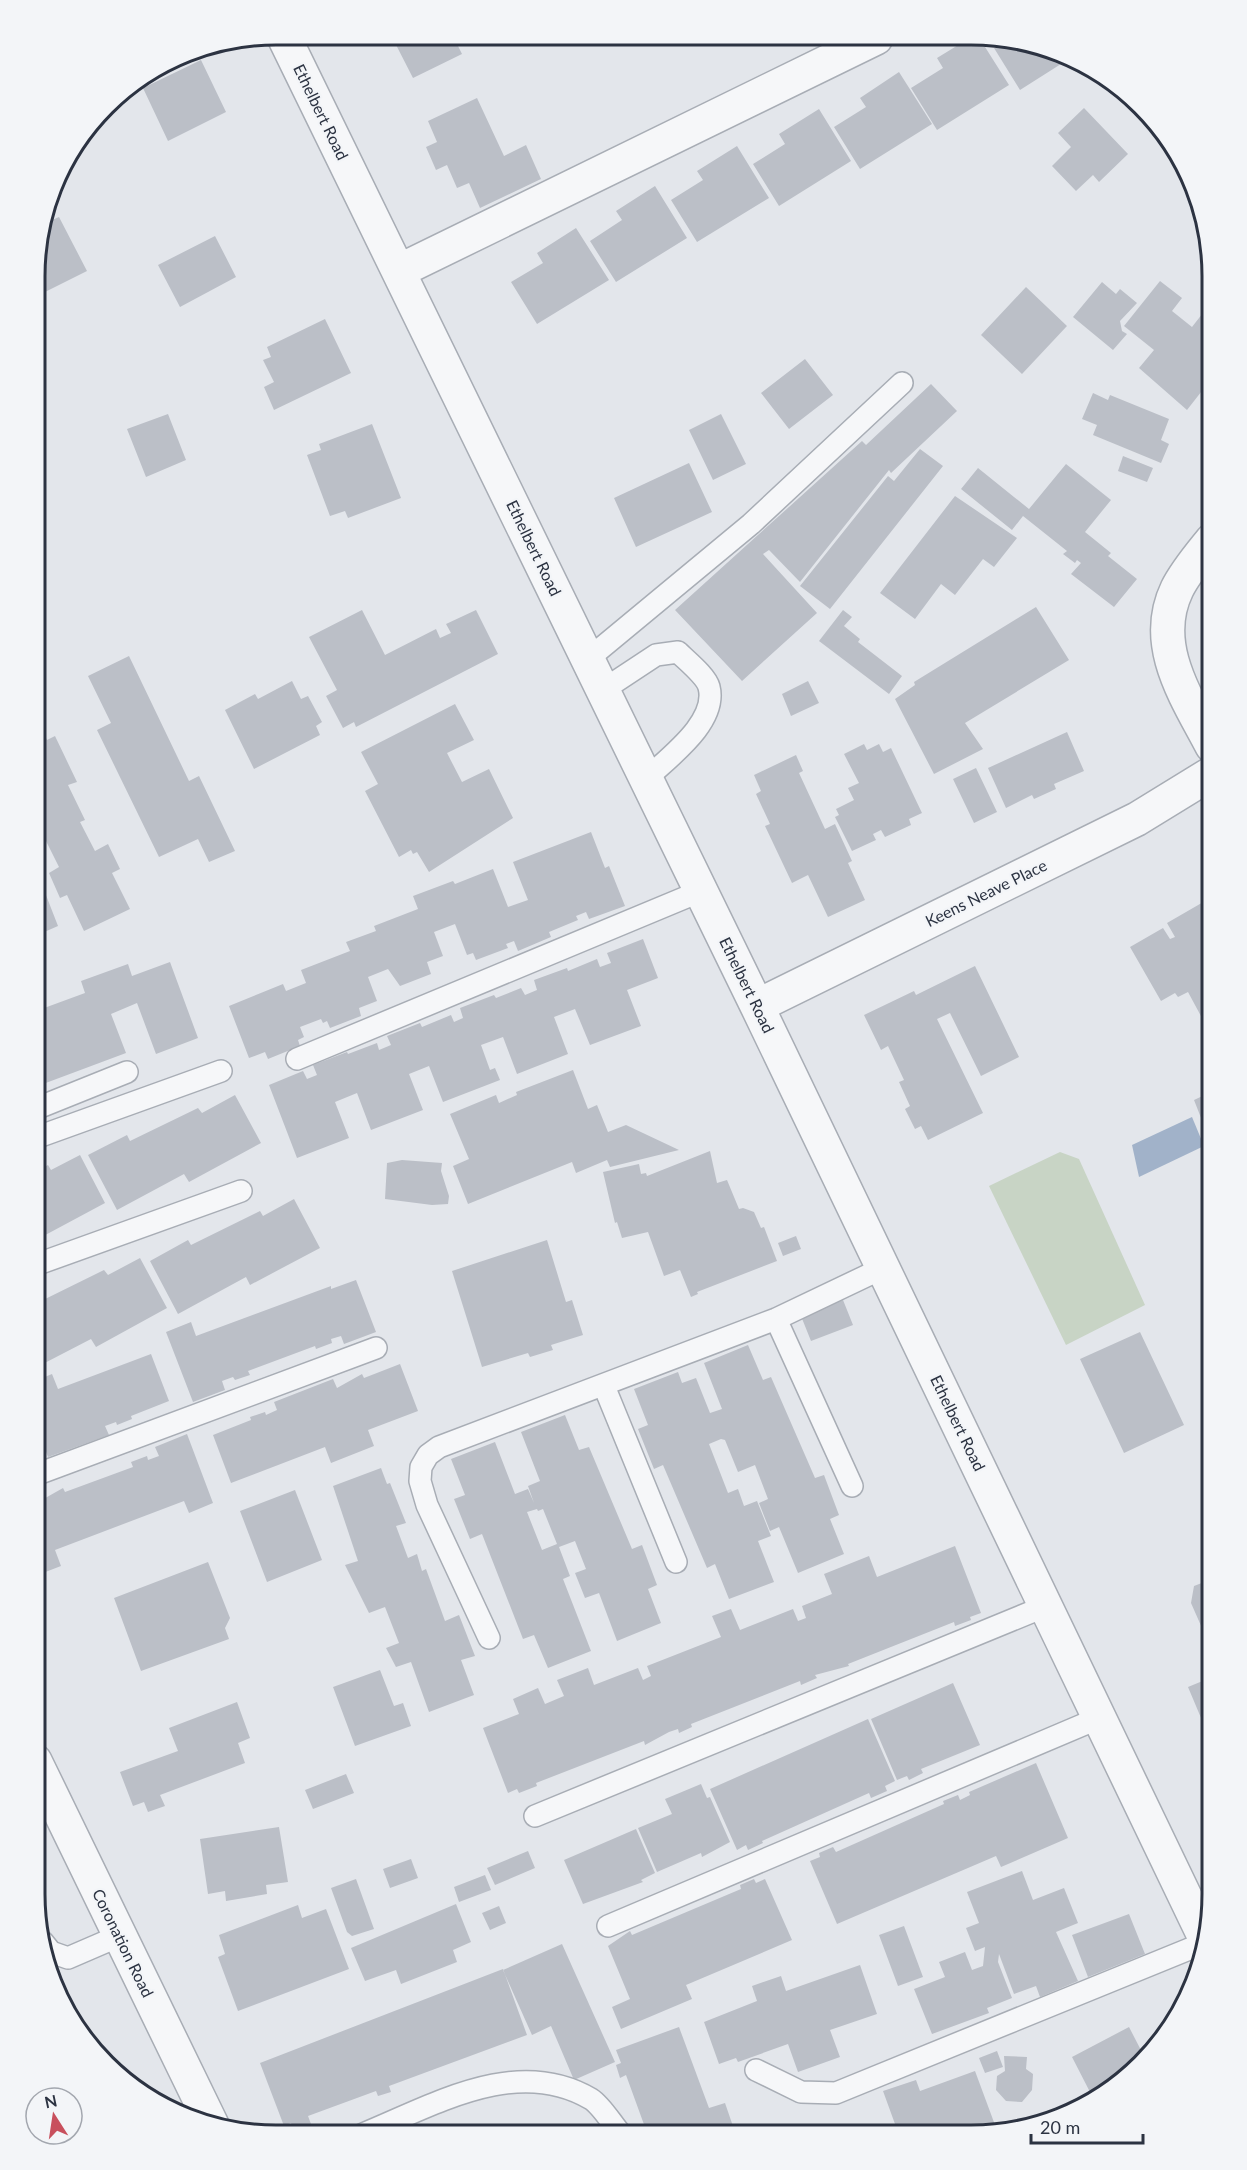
<svg xmlns="http://www.w3.org/2000/svg" width="1247" height="2170" viewBox="0 0 1247 2170" font-family="Lato,sans-serif">
  <rect width="100%" height="100%" fill="#e3e6eb"/>
  <path fill="#c8d4c5" d="M1060 1152 1079 1159 1145 1305 1066 1345 989 1186Z"/>
  <path fill="#a1b2c9" d="M1192 1117 1204 1146 1139 1177 1132 1145Z"/>
  <path fill="#bbbfc7" fill-rule="evenodd" d="M385 35 453 36 462 54 413 78 392 37 387 39Z
    M968 39H980L1009 85 937 130 911 88 943 68 937 58Z
    M1009 39H1017L1072 57 1020 90 994 48Z
    M201 60 226 112 168 141 143 88Z
    M899 72 932 124 860 169 834 127 866 107 860 98Z
    M477 98 504 156 526 145 541 179 480 208 469 183 457 188 447 165 436 170 426 147 437 142 428 121Z
    M1084 108 1128 154 1099 182 1093 175 1076 191 1052 166 1071 147 1058 133Z
    M819 109 851 161 779 206 753 164 785 144 779 134Z
    M737 146 769 198 697 242 671 200 703 180 697 171Z
    M655 186 687 238 616 282 590 241 622 220 616 211Z
    M59 217 87 271 45 292 36 275 37 245 43 224Z
    M576 228 609 280 537 324 511 282 543 263 537 253Z
    M215 236 236 277 180 307 158 265Z
    M1160 281 1182 298 1172 311 1192 327 1206 309 1212 314V378L1187 410 1139 368 1154 350 1124 326Z
    M1102 282 1116 294 1120 289 1137 303 1120 321 1122 331 1127 334 1113 350 1073 317Z
    M1026 287 1067 326 1022 374 981 335Z
    M325 319 351 373 274 410 264 387 274 382 263 360 271 357 267 347Z
    M805 359 833 395 789 429 761 393Z
    M931 384 957 411 891 473 889 470 800 582 769 550 763 554 817 613 742 681 675 610 862 441 866 445Z
    M1093 393 1108 400 1110 395 1169 419 1161 440 1169 444 1161 463 1093 435 1097 425 1082 419Z
    M168 414 186 460 146 477 127 429Z
    M721 414 746 464 713 480 689 430Z
    M372 424 401 498 348 518 345 511 330 516 307 455 321 450 319 444Z
    M920 449 943 466 830 609 800 586 888 476 894 481Z
    M1123 456 1153 468 1147 482 1118 471Z
    M689 463 712 512 636 547 614 498Z
    M1066 464 1111 500 1085 532 1111 553 1108 556 1137 579 1114 607 1071 574 1081 563 1077 560 1075 563 1063 554 1067 551 1023 516 1012 530 961 489 978 468 1029 509Z
    M955 496 1017 538 994 567 983 559 955 595 941 584 915 619 880 593Z
    M1036 607 1069 660 965 723 983 749 934 774 895 699 915 685 914 682Z
    M362 610 385 655 436 629 440 638 451 633 446 624 476 610 498 654 356 727 354 722 343 728 326 696 337 690 309 637Z
    M843 610 852 617 844 626 860 639 858 642 902 676 889 694 819 641Z
    M129 656 189 781 199 776 235 851 209 862 198 839 159 857 97 730 111 723 88 676Z
    M292 681 301 699 308 696 322 722 316 726 320 735 254 769 225 710 255 694 258 699Z
    M808 681 819 703 791 716 782 694Z
    M455 704 474 740 447 753 462 782 489 769 513 818 429 872 417 852 413 854 411 850 399 857 365 791 378 784 361 752Z
    M36 718 47 740 55 736 77 782 68 785 85 820 80 822 95 851 108 844 120 869 112 873 130 909 84 931 67 895 60 898 49 873 59 867 46 841 41 843 36 832Z
    M1067 732 1084 771 1054 784 1056 789 1034 799 1032 795 1006 808 988 768Z
    M864 744 867 750 879 744 883 752 891 748 922 813 909 819 911 825 885 837 881 830 873 834 876 840 852 851 835 817 839 815 836 809 854 800 848 788 859 783 844 754Z
    M796 755 803 771 799 773 825 829 835 824 852 861 848 863 865 900 828 917 808 875 792 883 765 826 770 824 756 794 761 791 754 775Z
    M976 768 997 812 974 823 953 779Z
    M591 832 605 868 609 866 625 906 589 919 586 912 576 916 578 920 549 932 551 937 518 951 514 941 506 944 508 948 476 960 473 953 467 955 455 924 434 932 443 956 427 962 431 974 400 986 388 969 368 977 377 1001 359 1008 361 1016 330 1028 327 1021 323 1023 321 1019 300 1027 304 1037 298 1040 300 1046 268 1059 265 1052 249 1058 229 1006 283 984 286 991 306 983 301 970 350 951 346 942 376 931 374 926 418 909 413 896 453 881 455 884 493 869 508 907 528 900 513 862Z
    M44 890 58 926 42 933 44 940 36 943V893Z
    M1212 897V1012L1202 1018 1188 992 1178 997 1175 993 1161 1001 1130 947 1163 928 1170 939 1175 937 1167 923Z
    M643 939 658 978 627 990 641 1026 590 1045 575 1009 554 1017 568 1054 517 1074 503 1037 481 1045 490 1070 495 1068 500 1080 443 1102 429 1066 409 1074 423 1110 371 1130 357 1093 335 1102 349 1138 297 1158 269 1085 303 1071 307 1079 317 1075 313 1065 347 1052 348 1054 377 1043 379 1050 391 1045 387 1036 420 1023 422 1027 451 1015 454 1022 463 1018 460 1008 494 995 496 998 521 988 525 995 537 990 534 980 567 968 568 971 597 959 600 967 611 963 607 953Z
    M170 962 198 1038 156 1054 137 1003 111 1014 126 1053 35 1087 36 1011 85 993 81 981 128 964 132 976Z
    M975 966 1019 1057 981 1076 950 1013 937 1019 983 1113 928 1140 921 1126 915 1129 905 1109 910 1106 899 1082 904 1080 888 1046 881 1050 864 1015 914 991 916 995Z
    M573 1070 588 1109 597 1105 608 1132 626 1125 679 1150 610 1167 607 1160 576 1173 572 1162 468 1204 453 1166 469 1159 450 1114 496 1095 499 1103 517 1095 516 1092Z
    M1209 1093 1212 1101V1146L1194 1100Z
    M235 1095 261 1143 189 1182 184 1174 117 1210 88 1155 127 1135 130 1141 198 1108 202 1113Z
    M710 1151 717 1183 727 1180 739 1209 743 1208 754 1212 761 1228 764 1227 777 1261 697 1292 698 1294 691 1297 680 1270 664 1276 648 1232 622 1238 617 1222 615 1223 603 1172 639 1164 641 1174 646 1173 647 1176Z
    M80 1155 105 1203 36 1240 35 1172 48 1165 51 1170Z
    M402 1160 442 1163 441 1171 449 1196 448 1204 432 1205 385 1199 387 1163Z
    M294 1199 320 1248 250 1285 246 1277 178 1314 150 1261 188 1240 191 1245 260 1211 263 1216Z
    M796 1236 801 1249 783 1256 778 1243Z
    M547 1240 566 1302 572 1300 583 1335 551 1345 553 1350 530 1357 528 1353 482 1367 452 1271Z
    M140 1258 167 1308 96 1347 91 1339 35 1368V1304L104 1270 108 1275Z
    M356 1280 376 1332 344 1344 341 1336 331 1339 332 1343 316 1349 315 1346 248 1371 250 1375 235 1380 233 1377 222 1381 225 1390 193 1402 166 1332 191 1322 196 1336 331 1286V1289Z
    M843 1300 853 1325 811 1341 801 1316Z
    M1140 1332 1184 1425 1124 1453 1080 1359Z
    M748 1345 763 1380 771 1377 815 1478 824 1475 839 1515 830 1519 844 1554 798 1573 779 1527 770 1531 759 1503 768 1499 755 1465 738 1472 725 1440 721 1439 709 1444 728 1493 738 1489 744 1506 757 1501 771 1536 758 1541 774 1582 729 1599 715 1564 707 1568 663 1465 654 1469 638 1429 648 1425 634 1389 678 1372 682 1383 696 1378 710 1413 722 1409 704 1363Z
    M151 1354 169 1401 131 1416 132 1419 117 1425 116 1422 105 1426 109 1435 48 1457 45 1449 35 1453V1381L52 1374 58 1389Z
    M400 1364 418 1411 368 1430 374 1446 331 1463 325 1447 231 1483 213 1435 251 1420 250 1417 265 1412 266 1415 277 1410 274 1402 333 1379 337 1388 362 1374 364 1378Z
    M565 1415 579 1450 589 1447 632 1549 642 1545 657 1585 648 1589 661 1623 617 1641 599 1593 585 1598 575 1573 586 1569 575 1541 559 1547 570 1576 563 1579 591 1651 548 1668 534 1635 523 1639 482 1534 470 1539 454 1499 465 1495 451 1459 495 1442 515 1494 528 1489 534 1503 528 1486 540 1481 521 1432ZM537 1509 538 1511 543 1509 557 1544 542 1550 527 1512Z
    M187 1434 213 1503 189 1513 184 1501 55 1550 61 1566 35 1576V1494L40 1501 63 1488 65 1492 133 1467 131 1462 147 1456 148 1460 159 1456 155 1447Z
    M381 1468 387 1484 390 1483 406 1523 396 1526 408 1558 417 1554 422 1571 426 1569 445 1621 459 1615 475 1656 461 1660 474 1695 429 1712 411 1662 396 1667 386 1648 399 1643 385 1607 369 1613 345 1565 358 1561 333 1486Z
    M295 1490 322 1560 267 1582 240 1511Z
    M955 1546 981 1613 970 1617 971 1620 955 1626 954 1622 848 1664 849 1666 815 1675 817 1678 801 1685 800 1681 691 1724 692 1727 679 1733 678 1729 669 1732 645 1745 644 1741 536 1783 537 1786 519 1793 517 1789 508 1793 483 1728 519 1714 513 1699 538 1688 545 1704 564 1696 557 1680 588 1668 594 1685 638 1668 643 1680 651 1676 647 1666 721 1637 712 1616 731 1609 740 1630 793 1609 798 1621 806 1618 802 1606 832 1594 824 1574 869 1556 877 1577Z
    M208 1562 230 1618 225 1628 229 1639 141 1671 114 1598Z
    M1207 1581 1212 1583 1210 1631 1202 1628 1191 1603 1194 1586Z
    M380 1670 394 1706 403 1703 411 1726 355 1746 333 1687Z
    M1205 1680 1207 1684 1212 1682V1744L1188 1687Z
    M953 1683 980 1745 921 1769 923 1773 909 1780 907 1776 897 1780 871 1719Z
    M237 1702 250 1738 238 1743 245 1763 160 1795 165 1806 148 1812 144 1802 133 1806 120 1772 178 1751 169 1728Z
    M868 1719 895 1781 885 1786 887 1791 871 1798 869 1793 762 1841 763 1843 748 1850 746 1845 737 1850 710 1789Z
    M1036 1763 1068 1838 1001 1867 996 1856 837 1924 810 1861 820 1857 819 1853 833 1847 836 1852 944 1804 943 1801 958 1795 960 1800 970 1795 969 1792Z
    M346 1774 354 1793 313 1809 305 1790Z
    M701 1784 707 1798 710 1797 730 1842 702 1857 701 1853 657 1872 638 1828 672 1814 665 1799Z
    M279 1827 288 1882 266 1885 267 1894 226 1901 225 1891 208 1894 200 1839Z
    M636 1829 655 1873 641 1880 643 1882 583 1904 564 1860Z
    M528 1851 535 1868 495 1885 487 1868Z
    M411 1859 418 1878 390 1888 383 1869Z
    M1022 1871 1033 1900 1064 1888 1078 1923 1056 1932 1078 1981 1040 1997 1036 1986 1014 1994 999 1954 998 1962 1012 1998 987 2008 989 2013 932 2034 914 1989 945 1977 939 1962 965 1952 972 1970 983 1966 985 1947 975 1951 966 1928 979 1923 967 1892Z
    M485 1875 491 1890 459 1902 454 1887Z
    M356 1879 374 1929 352 1936 347 1932 331 1888Z
    M754 1879 756 1883 765 1879 792 1940 686 1985 692 1999 621 2029 612 2007 630 1999 608 1946 630 1931 632 1935 741 1889 740 1885Z
    M456 1904 471 1942 453 1950 457 1962 401 1984 396 1970 365 1981 351 1948Z
    M298 1905 302 1918 326 1909 349 1969 238 2011 218 1957 225 1954 219 1935Z
    M499 1906 506 1923 490 1930 482 1913Z
    M1129 1914 1145 1954 1088 1977 1072 1935Z
    M904 1926 923 1977 898 1986 879 1935Z
    M562 1944 615 2062 574 2080 551 2026 532 2035 503 1970Z
    M860 1965 877 2014 830 2030 840 2057 798 2072 788 2044 738 2062 736 2058 719 2064 704 2022 757 2001 752 1986 781 1976 786 1991Z
    M503 1969 527 2035 389 2086 391 2092 378 2096 376 2091 308 2116 311 2124 294 2130 291 2123 284 2126 260 2063Z
    M679 2027 709 2108 725 2103 736 2135H654L652 2128 646 2130 626 2075 620 2078 616 2065 621 2063 616 2050Z
    M1129 2027 1145 2058 1105 2095 1076 2109 1073 2104 1091 2094 1072 2057Z
    M997 2051 1003 2067 985 2073 979 2058Z
    M1004 2056 1027 2057 1026 2069 1033 2074 1032 2090 1022 2102 1006 2101 996 2090 997 2076 1005 2071Z
    M975 2071 995 2125 967 2135H899L883 2091 916 2080 920 2091Z"/>
  <g fill="none" stroke-linecap="round" stroke-linejoin="round">
    <g stroke="#a8adb5" stroke-width="24">
      <path id="service" d="M588 659 751 524 902 383
        M603 690 656 655 678 652C687 661 706 676 709 687 718 722 669 757 646 779
        M297 1059 701 891
        M35 1109 127 1072
        M35 1138 221 1071
        M35 1265 241 1191
        M776 1319 852 1486
        M604 1386 676 1562
        M35 1475 376 1348
        M489 1638 427 1505 420 1481 421 1467 428 1455 439 1447 776 1319 883 1268
        M535 1816 1046 1606
        M608 1926 1099 1718
        M43 1942 51 1952 68 1958 119 1936
        M756 2070 801 2092 836 2093 1204 1943
        M363 2134C434 2105 517 2055 591 2099 602 2106 612 2124 621 2134"/>
    </g>
    <g stroke="#a8adb5" stroke-width="36">
      <path id="minor" d="M283 35 757 1006 1205 1938
        M399 271 876 38
        M1212 746C1187 698 1150 645 1177 589 1186 571 1200 555 1212 540
        M757 1006 1137 819 1212 773
        M35 1761 212 2125"/>
    </g>
    <use href="#service" stroke="#f6f7f9" stroke-width="21"/>
    <use href="#minor" stroke="#f6f7f9" stroke-width="33"/>
  </g>
  <g text-anchor="middle" stroke-width="4.5" stroke-linejoin="round" paint-order="stroke">
    <g font-size="16" fill="#2c3342" stroke="#f3f5f8">
      <text transform="translate(321 112) rotate(64)" y="6">Ethelbert Road</text>
      <text transform="translate(534 548) rotate(64)" y="6">Ethelbert Road</text>
      <text transform="translate(986 893) rotate(-26)" y="6">Keens Neave Place</text>
      <text transform="translate(747 985) rotate(64)" y="6">Ethelbert Road</text>
      <text transform="translate(958 1423) rotate(64)" y="6">Ethelbert Road</text>
      <text transform="translate(123 1943) rotate(64)" y="6">Coronation Road</text>
    </g>
  </g>
  <path d="M0 0H1247V2170H0ZM276 45H971A231 231 0 0 1 1202 276V1894A231 231 0 0 1 971 2125H276A231 231 0 0 1 45 1894V276A231 231 0 0 1 276 45Z" fill="#f3f5f8" fill-rule="evenodd"/>
  <path fill="none" stroke="#2c3342" stroke-width="3" d="M276 45H971A231 231 0 0 1 1202 276V1894A231 231 0 0 1 971 2125H276A231 231 0 0 1 45 1894V276A231 231 0 0 1 276 45Z"/>
  <g transform="translate(54 2116) rotate(348)"><circle r="28" fill="#f3f5f8" stroke="#a3a7af" stroke-width="1.5"/>
  <path d="M0-4.5L10 22L0 15L-10 22Z" fill="#c8505d"/>
  <text y="-9" font-size="16" font-weight="bold" text-anchor="middle" fill="#2c3342">N</text>
  </g>
  <path d="M1031 2134v9h112v-9" fill="none" stroke="#2c3342" stroke-width="3"/>
  <text x="1040" y="2134" font-size="18" fill="#2c3342" stroke="#f3f5f8" stroke-width="4.5" paint-order="stroke">20 m</text>
</svg>
